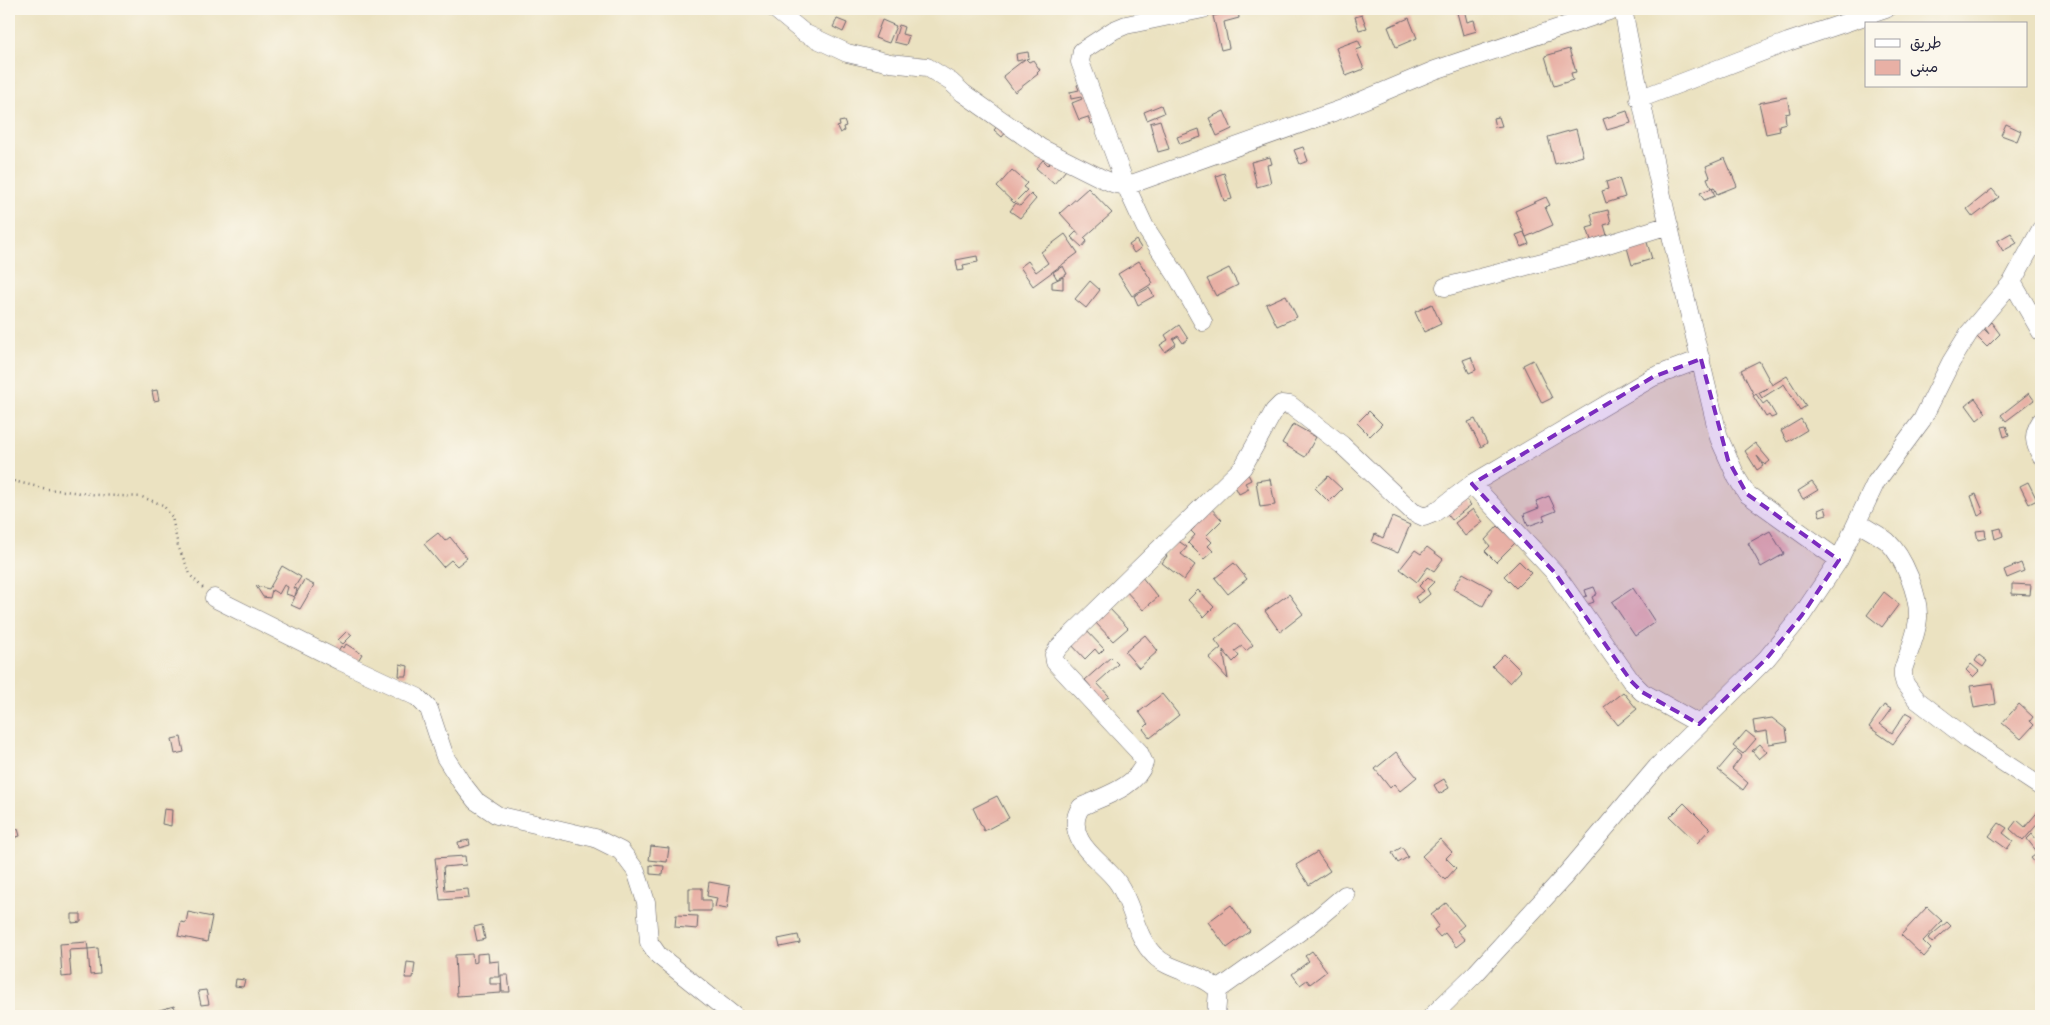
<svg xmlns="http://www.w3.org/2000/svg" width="2050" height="1025" viewBox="0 0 2050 1025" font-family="Kalam,'Playpen Sans Arabic',sans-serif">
  <rect width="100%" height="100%" fill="#fbf7ec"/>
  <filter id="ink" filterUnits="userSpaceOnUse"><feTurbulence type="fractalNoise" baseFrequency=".02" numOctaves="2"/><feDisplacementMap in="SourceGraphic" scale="10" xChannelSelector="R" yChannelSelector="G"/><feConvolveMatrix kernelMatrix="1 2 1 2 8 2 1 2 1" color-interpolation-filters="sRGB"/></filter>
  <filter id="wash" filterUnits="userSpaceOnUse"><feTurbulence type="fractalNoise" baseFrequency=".0096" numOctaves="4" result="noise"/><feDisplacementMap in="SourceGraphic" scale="20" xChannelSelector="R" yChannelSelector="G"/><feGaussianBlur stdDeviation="1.12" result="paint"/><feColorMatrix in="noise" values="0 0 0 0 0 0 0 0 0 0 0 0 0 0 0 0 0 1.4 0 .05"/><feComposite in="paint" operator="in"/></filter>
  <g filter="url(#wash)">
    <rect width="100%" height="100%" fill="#ebe2c1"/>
    <g id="blocks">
      <path fill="#e8b0a5" d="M1220 9H1231V12L1238 10 1239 18 1224 22 1229 48 1221 50 1213 16 1221 14Z
        M1456 9H1464L1467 22 1474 20 1477 31 1463 35Z
        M1988 9H2006L2007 12H1988Z
        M1362 15 1367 28 1359 30 1355 17Z
        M1409 18 1417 38 1396 47 1388 27Z
        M837 19 847 23 843 32 833 27Z
        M882 20 896 26 889 43 875 38Z
        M899 25 904 27 902 34 909 36 906 45 894 42Z
        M1358 40 1362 48 1356 50 1364 69 1346 76 1336 48Z
        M1569 49 1576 72 1571 73 1573 80 1554 86 1545 56Z
        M1028 52 1029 58 1026 59 1029 62 1033 60 1040 70 1037 73 1038 74 1015 92 1003 76 1025 59 1017 61 1016 54Z
        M1088 81 1101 120 1091 124 1088 117 1079 120 1072 103 1082 99 1081 97 1071 99 1070 92 1079 90 1077 85Z
        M1787 97 1790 113 1785 114 1786 123 1779 125 1780 131 1766 134 1759 103Z
        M1161 105 1164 113 1147 120 1144 112Z
        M1224 111 1232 129 1217 136 1209 118Z
        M1627 111 1631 123 1607 130 1603 119Z
        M1499 117 1502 126 1495 127 1493 118Z
        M1160 120 1169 149 1158 152 1150 123Z
        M844 121 846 126 843 127 844 131 840 133 837 127 840 126 839 122Z
        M999 124 1007 131 1002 137 994 130Z
        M2006 124 2021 131 2017 141 2001 135Z
        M1199 129 1201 137 1180 144 1177 137Z
        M1576 129 1583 156 1555 164 1548 137Z
        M1303 147 1308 161 1300 164 1294 150Z
        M1270 157 1272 164 1267 165 1271 183 1257 187 1251 162Z
        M1725 158 1737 186 1717 194 1714 187 1711 188 1707 178 1710 177 1706 166Z
        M1054 159 1066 170 1054 184 1036 168 1043 160 1048 165Z
        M1012 170 1027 183 1023 187 1027 190 1014 203 997 187Z
        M1224 173 1232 199 1224 201 1216 176Z
        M1619 178 1625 197 1606 203 1602 191 1608 189 1606 182Z
        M1088 188 1112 213 1084 238 1087 241 1082 247 1071 237 1076 232 1080 235 1060 213Z
        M1712 188 1715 196 1704 200 1700 193Z
        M1992 189 1999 197 1973 217 1967 209Z
        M1031 194 1036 199 1020 218 1010 211 1016 203 1020 206Z
        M1546 197 1550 205 1545 207 1553 225 1526 237 1515 211Z
        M1608 210 1611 223 1604 225 1607 235 1591 240 1587 228 1594 226 1591 214Z
        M1524 232 1529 244 1521 247 1516 235Z
        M2011 233 2017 243 2003 251 1997 241Z
        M1065 234 1078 253 1033 286 1020 267 1028 261 1036 272 1048 263 1041 252Z
        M1646 239 1652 259 1632 265 1626 244Z
        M1136 240 1141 248 1134 253 1129 245Z
        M977 256 978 262 963 265 964 270 958 271 956 260Z
        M1139 261 1153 283 1132 296 1118 274Z
        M1063 266 1067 274 1057 279 1053 272Z
        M1229 268 1238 285 1216 296 1207 279Z
        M1063 277V289L1052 288V282Z
        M1090 281 1100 290 1086 308 1075 299Z
        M1149 288 1154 296 1138 305 1134 296Z
        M1286 295 1297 317 1277 326 1266 304Z
        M1432 304 1441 324 1424 332 1415 312Z
        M1991 322 2000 334 1987 347 1976 336 1983 328 1989 334 1985 328Z
        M1179 325 1188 339 1183 343 1178 336 1173 339 1176 344 1165 352 1160 345 1168 340 1165 335Z
        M1471 357 1476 370 1469 373 1463 360Z
        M1533 360 1552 398 1542 403 1523 365Z
        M1759 361 1772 385 1787 376 1806 406 1800 410 1784 384 1762 398 1759 393 1768 388 1754 395 1741 370Z
        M157 390 159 400 154 401 152 391Z
        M2029 393 2034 400 2006 421 2001 415Z
        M1756 394 1763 404 1767 401 1776 416 1771 418 1769 415 1766 417 1753 396Z
        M1975 398 1986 413 1977 420 1966 405Z
        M1369 411 1382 424 1370 436 1357 423Z
        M1475 419 1487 443 1481 447 1468 422Z
        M1801 419 1807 430 1787 442 1781 431Z
        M1293 424 1316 437 1305 457 1282 443Z
        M2006 426 2009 435 2004 437 2001 427Z
        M1755 443 1770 461 1765 465 1757 456 1763 466 1757 470 1745 451Z
        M1247 472 1251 480 1245 483 1249 489 1239 494 1232 480Z
        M1328 476 1342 489 1329 502 1315 488Z
        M1270 479 1275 505 1260 507 1256 481Z
        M1812 482 1818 490 1803 499 1798 491Z
        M2028 482 2037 500 2029 504 2020 486Z
        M1460 492 1471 505 1452 520 1441 506Z
        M1976 494 1984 513 1978 516 1971 496Z
        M1549 496 1556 511 1543 516 1545 520 1528 526 1524 514 1539 508 1536 501Z
        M1208 505 1222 520 1206 536 1212 542 1208 546 1213 551 1204 559 1188 543 1195 535 1191 531 1195 527 1190 521Z
        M1825 507 1827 514 1820 516 1818 510Z
        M1473 509 1483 522 1465 536 1455 523Z
        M1392 517 1410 525 1398 553 1372 542 1375 534 1383 538Z
        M1498 526 1515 543 1496 562 1485 551 1490 546 1485 540Z
        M2001 528 2003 536 1995 539 1993 530Z
        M1985 530 1986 538 1978 540 1976 531Z
        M1770 531 1784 554 1761 567 1748 543Z
        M438 533 445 541 450 537 467 558 457 566 451 560 443 567 424 544Z
        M1177 540 1187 547 1181 554 1195 565 1184 580 1162 563 1167 556 1165 555Z
        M1427 547 1443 559 1434 571 1428 567 1417 582 1400 569 1415 550 1421 554Z
        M1519 561 1531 573 1516 588 1504 576Z
        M1234 563 1247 579 1228 594 1215 578Z
        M2021 563 2024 571 2007 578 2004 570Z
        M282 566 301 577 294 588 297 589 295 596 304 580 314 585 300 609 291 605 295 597 286 594 288 587 284 585 279 594 272 590 270 598 263 597 256 586 269 589Z
        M1463 573 1492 589 1483 606 1453 589Z
        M1141 576 1158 597 1143 610 1125 590Z
        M1428 577 1434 582 1427 589 1430 594 1419 603 1415 597 1424 591 1419 586Z
        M2012 584 2031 585 2030 595 2012 594Z
        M1594 587 1597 594 1592 597 1594 602 1583 606 1580 598 1587 596 1585 590Z
        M1633 588 1655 622 1635 636 1612 602Z
        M1198 590 1214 607 1204 617 1188 600Z
        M1884 592 1899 604 1882 627 1867 615Z
        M1289 594 1303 614 1280 632 1265 611Z
        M1108 607 1128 628 1113 641 1093 620Z
        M1235 623 1253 645 1246 651 1242 646 1235 651 1239 656 1233 662 1223 650 1228 679 1209 658 1221 648 1215 640Z
        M1085 629 1104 649 1099 654 1095 649 1085 659 1070 643Z
        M347 631 352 635 343 644 338 640Z
        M1145 635 1158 651 1139 668 1125 652Z
        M346 644 362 654 359 659 356 661 338 651 341 646 344 648Z
        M1504 654 1521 671 1510 683 1492 666Z
        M1979 655 1987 661 1983 667 1975 661Z
        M1111 657 1118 664 1097 683 1109 696 1103 701 1085 680Z
        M400 664 408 666 407 676H399Z
        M1971 664 1979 671 1973 677 1966 670Z
        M1993 683 1996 704 1974 708 1970 686Z
        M1623 692 1637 709 1618 725 1604 707Z
        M1162 694 1179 715 1150 738 1143 729 1148 724 1139 712Z
        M2019 704 2033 717 2030 721 2034 725 2021 739 2002 723Z
        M1884 705 1891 709 1880 724 1892 733 1906 712 1913 716 1893 744 1869 727Z
        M1772 718 1786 729 1788 741 1769 744 1767 731 1755 733 1753 721Z
        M1746 731 1756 739 1743 754 1733 746Z
        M181 737 184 752 175 754 172 739Z
        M1760 744 1767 752 1759 759 1752 751Z
        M1735 750 1742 756 1732 769 1748 783 1743 790 1718 770Z
        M1396 752 1417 777 1400 791 1394 784 1390 788 1375 769Z
        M1444 779 1449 788 1439 794 1434 785Z
        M997 796 1009 818 984 831 973 808Z
        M1684 803 1710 829 1697 843 1670 817Z
        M2041 808V820L2023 841 2010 829 2017 820 2025 827Z
        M164 809 172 810 171 826 162 824Z
        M1999 823 2007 828 2003 833 2013 841 2007 849 1989 836Z
        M18 829 20 836 9 839V832Z
        M2032 834 2041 845V870L2031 858 2038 853 2027 839Z
        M1440 839 1452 852 1446 858 1456 868 1445 880 1422 856Z
        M469 840 470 845 459 848 458 842Z
        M651 846 669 848 667 862 649 860Z
        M1402 847 1408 857 1398 863 1392 853Z
        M1317 852 1330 871 1309 885 1296 865Z
        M465 856 466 865 443 867 445 891 468 889 469 898 440 900 435 858Z
        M650 865 664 866 663 875 650 874Z
        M709 882 730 886 727 909 715 907 717 898 707 896Z
        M689 888H702V900H711V911H689Z
        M1446 903 1464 925 1457 931 1465 940 1456 947 1445 933 1440 937 1434 930 1439 926 1431 915Z
        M1231 905 1250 931 1227 948 1208 922Z
        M1927 907 1942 921 1923 941 1931 949 1924 957 1901 935Z
        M188 912 212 917 207 942 178 936 181 922 186 923Z
        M72 914H81V922L72 923Z
        M676 915 698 916 697 929 675 927Z
        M1947 922 1951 926 1932 943 1928 938Z
        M482 925 485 939 477 941 474 927Z
        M798 935 800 943 780 947 778 939Z
        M87 942 88 949 69 950 71 976 62 977 60 944Z
        M98 948 100 974 90 975 88 949Z
        M1312 951 1327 971 1310 984 1307 980 1300 985 1292 974 1309 961 1305 956Z
        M488 953 489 962 499 961 500 977H490V984H501V993L457 996 455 955 472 954 473 963 477 962V954Z
        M407 962 415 963 413 978H405Z
        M501 975H508L510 992H502Z
        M236 979 245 980 243 987 235 986Z
        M206 990 209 1004 201 1005 198 991Z
        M174 1006 176 1016H157L156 1011Z"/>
    </g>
  </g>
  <g filter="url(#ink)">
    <use href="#blocks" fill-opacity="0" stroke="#68656a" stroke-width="1"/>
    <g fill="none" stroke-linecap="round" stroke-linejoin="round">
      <g stroke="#68656a" stroke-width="19">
        <path id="street" d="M775 9 804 33 847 53 890 63 927 67 951 82 963 93 1041 148 1101 178 1115 184 1126 186 1342 109 1435 70 1615 9
          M1203 9 1126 25 1114 30 1082 51 1080 62 1126 186 1145 227 1177 276 1203 322
          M1623 9C1650 153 1685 295 1719 438L1737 478 1747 494 1839 560
          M1639 99 1788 42 1886 9
          M2012 282 2041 332
          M1445 287 1589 250 1669 225
          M2041 421C2032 435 2034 443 2041 456
          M1472 484 1653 377 1701 359
          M1858 523C1867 529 1878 534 1887 541 1904 557 1919 595 1918 618 1917 635 1908 653 1903 670V677L1905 684 1917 700 1968 739 2041 787
          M214 598 340 661 417 697 429 709 445 757 461 782 476 801 497 815 595 838 621 851 636 871 646 902 649 942 658 955 734 1016
          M1218 990 1312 923 1345 895
          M1216 1016 1218 990C1201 972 1170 972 1154 955 1135 936 1133 905 1118 883 1107 867 1089 857 1080 840 1074 828 1074 817 1081 807 1103 796 1136 788 1144 763L1139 752 1055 662 1054 655 1058 648 1243 467 1274 411 1281 404 1290 405 1342 445 1413 512 1424 517 1434 513 1472 484 1555 573 1631 681 1642 692 1699 724
          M1432 1016 1476 973 1563 878 1657 767 1767 658 1802 615 1839 560 1876 482 1922 420 1951 362 1969 333 2012 282 2041 229"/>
      </g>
      <path stroke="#68656a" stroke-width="2.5" stroke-dasharray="1 4" stroke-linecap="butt" d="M9 480 47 489 99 495 142 497 163 505 172 517 178 546 191 576 203 588"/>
      <use href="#street" stroke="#fff" stroke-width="18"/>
    </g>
  </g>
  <path fill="#7b2cbf" fill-opacity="0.2" stroke="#7b2cbf" stroke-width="4" stroke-dasharray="10 6" stroke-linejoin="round" d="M1701 359 1728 460 1747 494 1839 560 1802 615 1767 658 1699 724 1642 692 1631 681 1555 573 1472 484 1653 377Z"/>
  <rect width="2050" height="1025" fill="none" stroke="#fbf7ec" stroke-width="30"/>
  <rect x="1865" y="22" width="162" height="65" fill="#fbf7ec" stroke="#a4a2a5"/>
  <rect x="1875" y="39" width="25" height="8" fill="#ffffff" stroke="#a4a2a5"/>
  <text x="1910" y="48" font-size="15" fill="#22223b">طريق</text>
  <rect x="1875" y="60" width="25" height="15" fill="#e8b0a5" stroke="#a4a2a5"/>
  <text x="1910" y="72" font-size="15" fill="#22223b">مبنى</text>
</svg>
